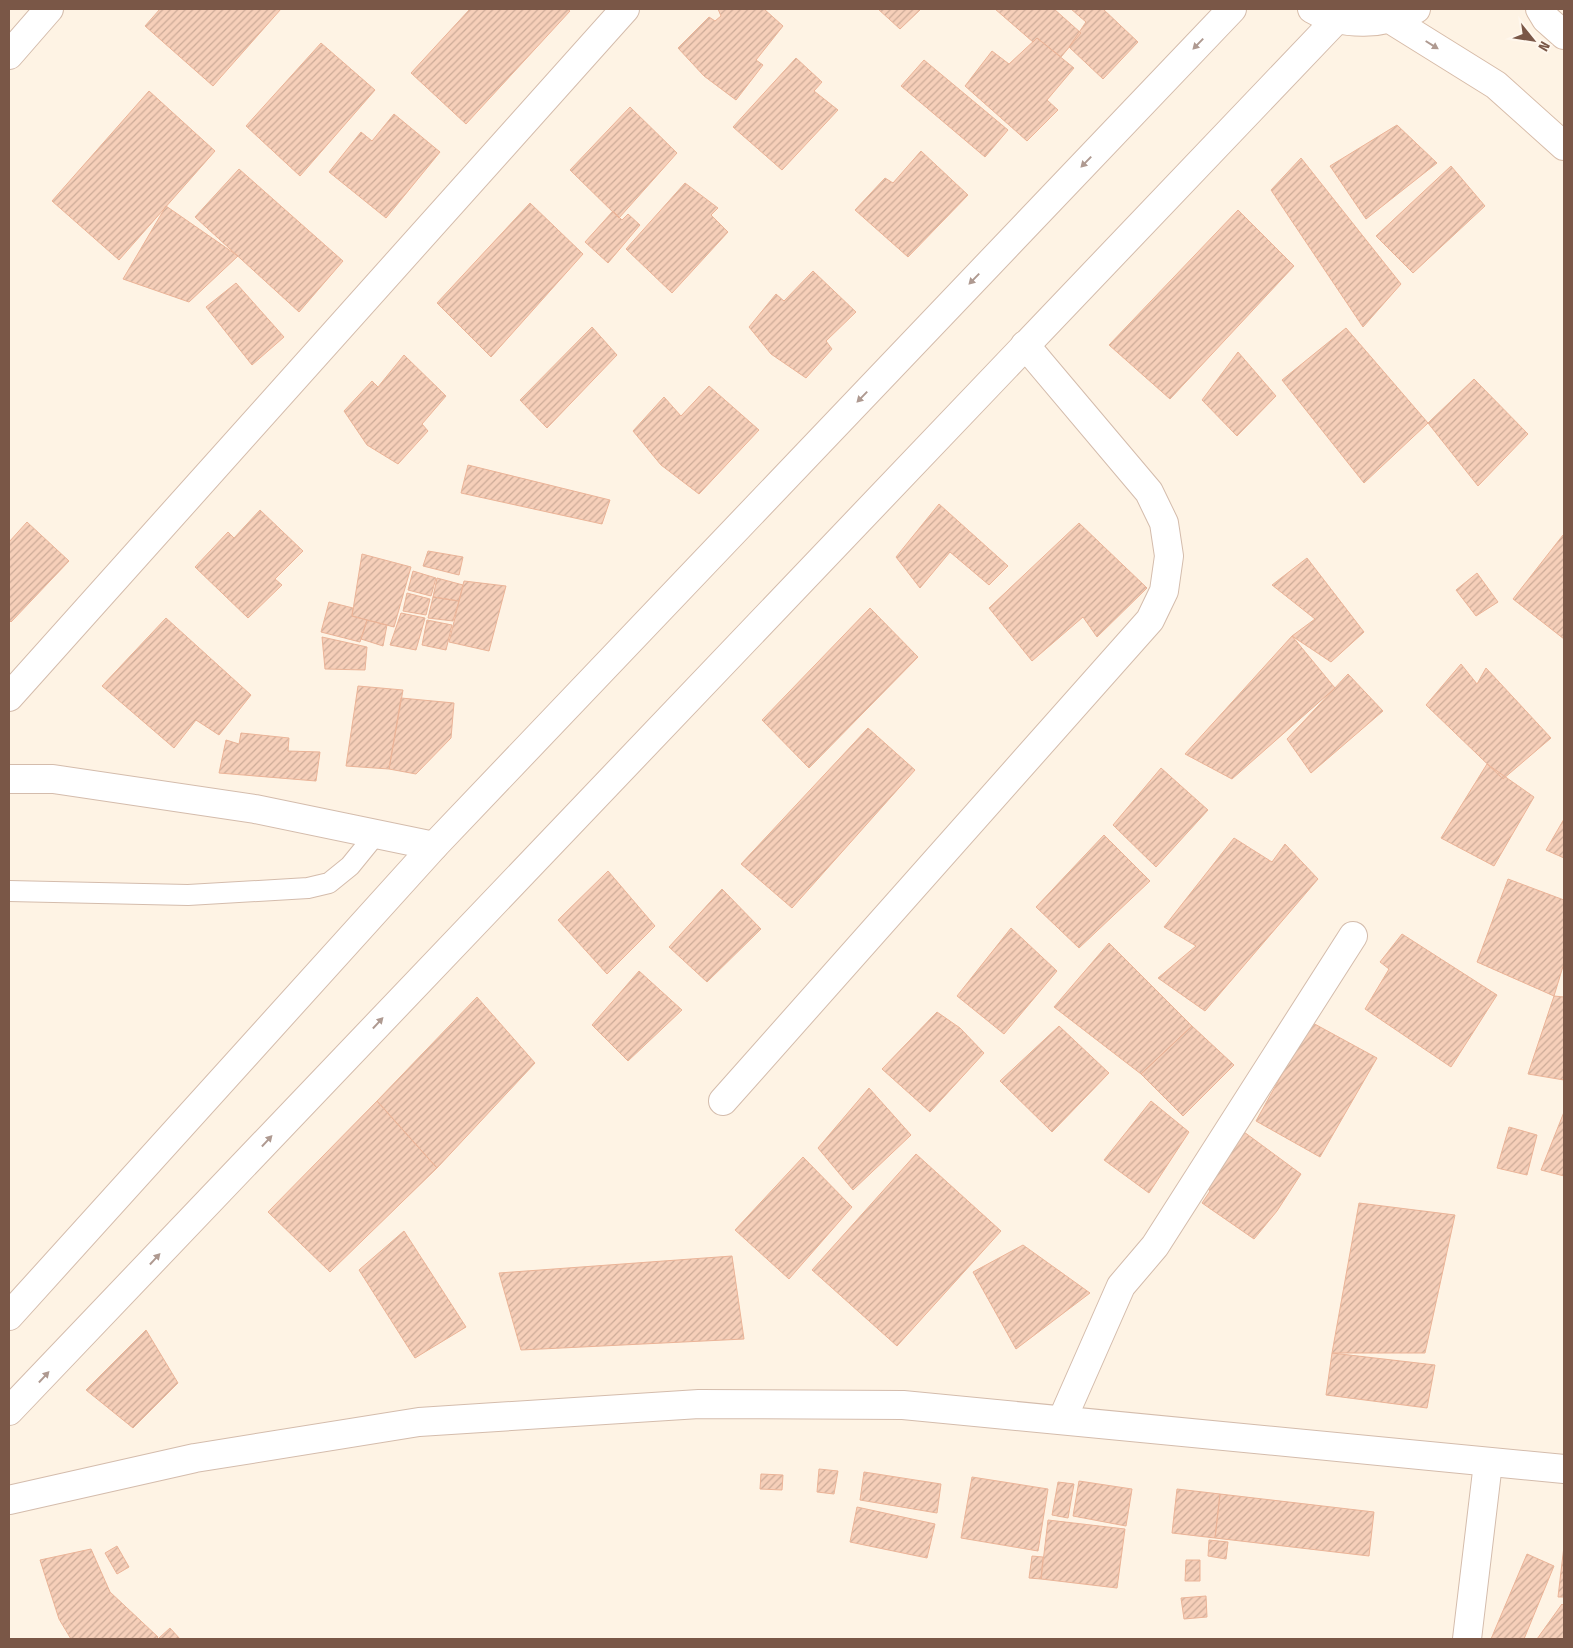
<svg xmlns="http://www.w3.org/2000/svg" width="1573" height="1648" viewBox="0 0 1573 1648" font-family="'Fira Sans Condensed',sans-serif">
  <defs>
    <pattern id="building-hatch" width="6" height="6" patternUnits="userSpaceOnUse" patternTransform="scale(1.25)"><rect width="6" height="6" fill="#f6cfb9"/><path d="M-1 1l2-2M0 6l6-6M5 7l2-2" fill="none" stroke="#ccab98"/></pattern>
  </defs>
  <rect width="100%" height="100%" fill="#fef3e4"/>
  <path fill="url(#building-hatch)" stroke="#ebb498" d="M160 9H281L213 86 145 26Z
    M470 9H567L570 11 466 124 411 73Z
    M764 9 783 26 756 60 763 65 736 100 704 76 678 48 709 17 715 21 721 16 718 9Z
    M878 9H921L900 29Z
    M995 9H1054L1081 33 1061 57 1037 38 1033 42Z
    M1071 9H1103L1138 42 1103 79 1069 47 1086 22Z
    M1037 38 1074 68 1047 100 1058 110 1027 141 965 86 992 51 1009 64Z
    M321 43 375 90 300 176 246 126Z
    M796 58 822 82 814 91 838 110 782 170 733 127Z
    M924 60 1008 130 985 157 901 86Z
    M149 91 215 151 119 260 52 201Z
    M630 107 677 153 619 218 570 170Z
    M394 114 440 152 386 218 329 172 361 132 372 141Z
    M1397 125 1437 163 1366 219 1330 166Z
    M921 151 968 195 908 257 855 210 885 178 893 183Z
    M1301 158 1401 284 1363 327 1271 190Z
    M1451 166 1485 206 1413 273 1376 236Z
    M239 169 343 261 299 312 195 217Z
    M685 183 718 208 711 215 728 232 672 293 626 249Z
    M530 203 583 254 491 357 437 303Z
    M166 206 238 256 189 302 123 279Z
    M1238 210 1294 266 1170 399 1109 345Z
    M613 211 622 220 628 214 640 225 608 263 585 242Z
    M813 271 856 312 826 341 832 349 806 378 771 354 749 327 776 294 784 301Z
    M236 283 284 337 252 365 206 307Z
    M592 327 617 355 547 428 520 400Z
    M1346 328 1428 423 1364 483 1282 380Z
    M1238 352 1276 396 1237 436 1202 400Z
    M404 355 446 396 422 424 428 431 398 464 367 445 344 411 372 381 378 387Z
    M1474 379 1528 434 1478 486 1428 423Z
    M709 386 759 430 699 494 661 465 633 431 664 397 681 416Z
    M468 465 610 500 602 524 461 493Z
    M939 504 1008 566 989 585 950 552 920 588 896 557Z
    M260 510 303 551 275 579 282 585 248 618 195 567 228 532 234 538Z
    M27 522 69 561 11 622 9 620V542Z
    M1079 523 1147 588 1097 637 1083 617 1032 661 989 608Z
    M1563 535 1564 536V639L1513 599Z
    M428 551 463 557 459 575 423 566Z
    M362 554 411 567 394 627 352 616Z
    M1307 558 1364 632 1331 662 1292 636 1315 619 1272 585Z
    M413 571 436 578 431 596 408 590Z
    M1477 573 1498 602 1476 616 1456 590Z
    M437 578 463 585 459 601 433 597Z
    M464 581 506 586 489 651 449 642Z
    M407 593 430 599 426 615 403 611Z
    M433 597 459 601 453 621 428 618Z
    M329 602 353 608 352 616 367 620 360 642 321 632Z
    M870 608 918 657 809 768 762 720Z
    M401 613 425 618 416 650 390 645Z
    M166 618 251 695 219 735 196 720 174 748 102 686Z
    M367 620 387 625 383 646 361 639Z
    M427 620 452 625 446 650 422 645Z
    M1292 636 1335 688 1232 779 1185 754Z
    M322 637 367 647 365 670 325 669Z
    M1461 664 1477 684 1486 668 1551 738 1503 779 1426 705Z
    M1348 674 1383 711 1311 773 1287 739Z
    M358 686 403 690 389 769 346 766Z
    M401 698 454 703 451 738 416 774 389 769Z
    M868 728 915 770 792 908 741 864Z
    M241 733 289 738 288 751 320 752 316 781 219 773 226 740 239 744Z
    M1487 764 1534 797 1494 866 1441 838Z
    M1161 768 1208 810 1156 867 1113 825Z
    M1564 819V858L1546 850Z
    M1104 835 1150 881 1079 948 1036 907Z
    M1234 838 1272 862 1285 844 1318 879 1205 1011 1158 978 1196 946 1164 927Z
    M608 871 655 926 607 974 558 920Z
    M1508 879 1564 900V963L1554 996 1477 962Z
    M722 889 761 929 707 982 669 947Z
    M1011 928 1057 971 1004 1034 957 996Z
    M1402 934 1497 995 1451 1067 1365 1009 1389 969 1380 962Z
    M1109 943 1192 1026 1141 1074 1054 1007Z
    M639 971 682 1010 628 1061 592 1025Z
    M1554 996 1564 997V1080L1528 1074Z
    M477 997 535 1063 437 1168 377 1101Z
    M937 1012 960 1028 984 1053 930 1112 882 1069Z
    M1311 1022 1377 1058 1320 1157 1256 1121Z
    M1059 1026 1109 1073 1052 1132 1000 1081Z
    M1192 1026 1234 1065 1183 1116 1141 1074Z
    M869 1088 911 1135 853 1190 818 1148Z
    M377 1101 437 1168 330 1272 268 1212Z
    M1151 1101 1189 1132 1149 1193 1104 1160Z
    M1564 1112V1176L1541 1170Z
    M1509 1127 1537 1135 1527 1175 1497 1168Z
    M1244 1132 1301 1174 1277 1211 1254 1239 1202 1203 1210 1191 1202 1182Z
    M916 1154 1001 1231 897 1346 812 1270Z
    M803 1157 852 1207 789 1279 735 1230Z
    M1359 1203 1455 1215 1425 1353H1332Z
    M404 1231 466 1327 415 1358 359 1270Z
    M1023 1245 1090 1293 1016 1349 973 1272Z
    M732 1256 744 1339 521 1350 499 1273Z
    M146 1330 178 1383 133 1428 86 1390Z
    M1332 1353 1435 1365 1427 1408 1326 1395Z
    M819 1469 838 1471 834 1494 817 1492Z
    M864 1472 941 1484 937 1513 860 1500Z
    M761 1474 783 1475 782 1490 760 1489Z
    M972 1477 1048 1489 1038 1551 961 1538Z
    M1079 1481 1132 1489 1126 1526 1073 1516Z
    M1058 1482 1074 1484 1068 1518 1052 1515Z
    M1177 1489 1220 1494 1215 1538 1172 1533Z
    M1220 1494 1374 1512 1369 1556 1215 1538Z
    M857 1507 935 1524 927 1558 850 1542Z
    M1048 1520 1125 1529 1117 1588 1041 1579Z
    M1209 1540 1228 1542 1226 1559 1208 1556Z
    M117 1546 129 1567 117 1574 105 1553Z
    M1564 1546V1597H1558Z
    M91 1549 110 1592 158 1637 156 1639H71L59 1619 40 1560Z
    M1527 1554 1554 1566 1524 1639H1491Z
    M1032 1556 1043 1557 1041 1579 1029 1578Z
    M1186 1560H1200V1581H1185Z
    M1206 1596 1207 1617 1184 1619 1181 1598Z
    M1562 1604 1564 1606V1639H1537Z
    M170 1628 180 1639H160L159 1638Z"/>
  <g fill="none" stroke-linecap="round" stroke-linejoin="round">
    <g stroke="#d4bcac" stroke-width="22">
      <path id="service" d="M9 891 188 895 308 888 329 883 350 866 376 834"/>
    </g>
    <g stroke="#d4bcac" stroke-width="30">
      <path id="minor" d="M9 55 49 9
        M9 697 625 9
        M9 779H53L255 809 434 846
        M723 1101 1150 620 1164 591 1169 556 1164 523 1149 492 1025 345
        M1062 1420 1121 1286 1155 1246 1353 936
        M1467 1639 1488 1463"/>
    </g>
    <g stroke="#d4bcac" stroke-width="30">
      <path id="tertiary" d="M9 1316 434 846 1232 9
        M9 1411 1337 19
        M9 1500 195 1458 419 1422 699 1404 903 1405 1564 1469"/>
    </g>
    <g stroke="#d7bca9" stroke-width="30">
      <path id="secondary" d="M1312 9C1344 27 1384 25 1416 9
        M1540 9 1546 19 1564 35
        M1390 19 1496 85 1564 146"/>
    </g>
    <use href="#service" stroke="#fff" stroke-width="20"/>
    <use href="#minor" stroke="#fff" stroke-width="28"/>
    <use href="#tertiary" stroke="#fff" stroke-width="28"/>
    <use href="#secondary" stroke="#fff" stroke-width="28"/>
  </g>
  <defs><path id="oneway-solid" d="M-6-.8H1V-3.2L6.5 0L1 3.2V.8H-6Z" transform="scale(1.25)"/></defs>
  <g fill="#af9a91">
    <use href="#oneway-solid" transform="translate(1198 44) rotate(134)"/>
    <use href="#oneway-solid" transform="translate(1432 45) rotate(32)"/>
    <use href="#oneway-solid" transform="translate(1086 162) rotate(134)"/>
    <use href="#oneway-solid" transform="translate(974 279) rotate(134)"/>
    <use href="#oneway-solid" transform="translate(862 397) rotate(134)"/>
    <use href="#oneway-solid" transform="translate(378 1023) rotate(-47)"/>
    <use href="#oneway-solid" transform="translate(267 1141) rotate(-47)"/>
    <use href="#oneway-solid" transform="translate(155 1259) rotate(-47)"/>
    <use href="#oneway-solid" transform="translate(44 1377) rotate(-47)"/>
  </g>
  <rect width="1573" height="1648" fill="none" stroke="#7a5747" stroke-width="20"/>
  <g transform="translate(1533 40) rotate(120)" stroke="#fff7ed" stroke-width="4" paint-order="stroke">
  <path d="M0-4L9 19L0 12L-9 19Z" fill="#7a5747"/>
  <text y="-8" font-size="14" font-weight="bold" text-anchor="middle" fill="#7a5747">N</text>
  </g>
</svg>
